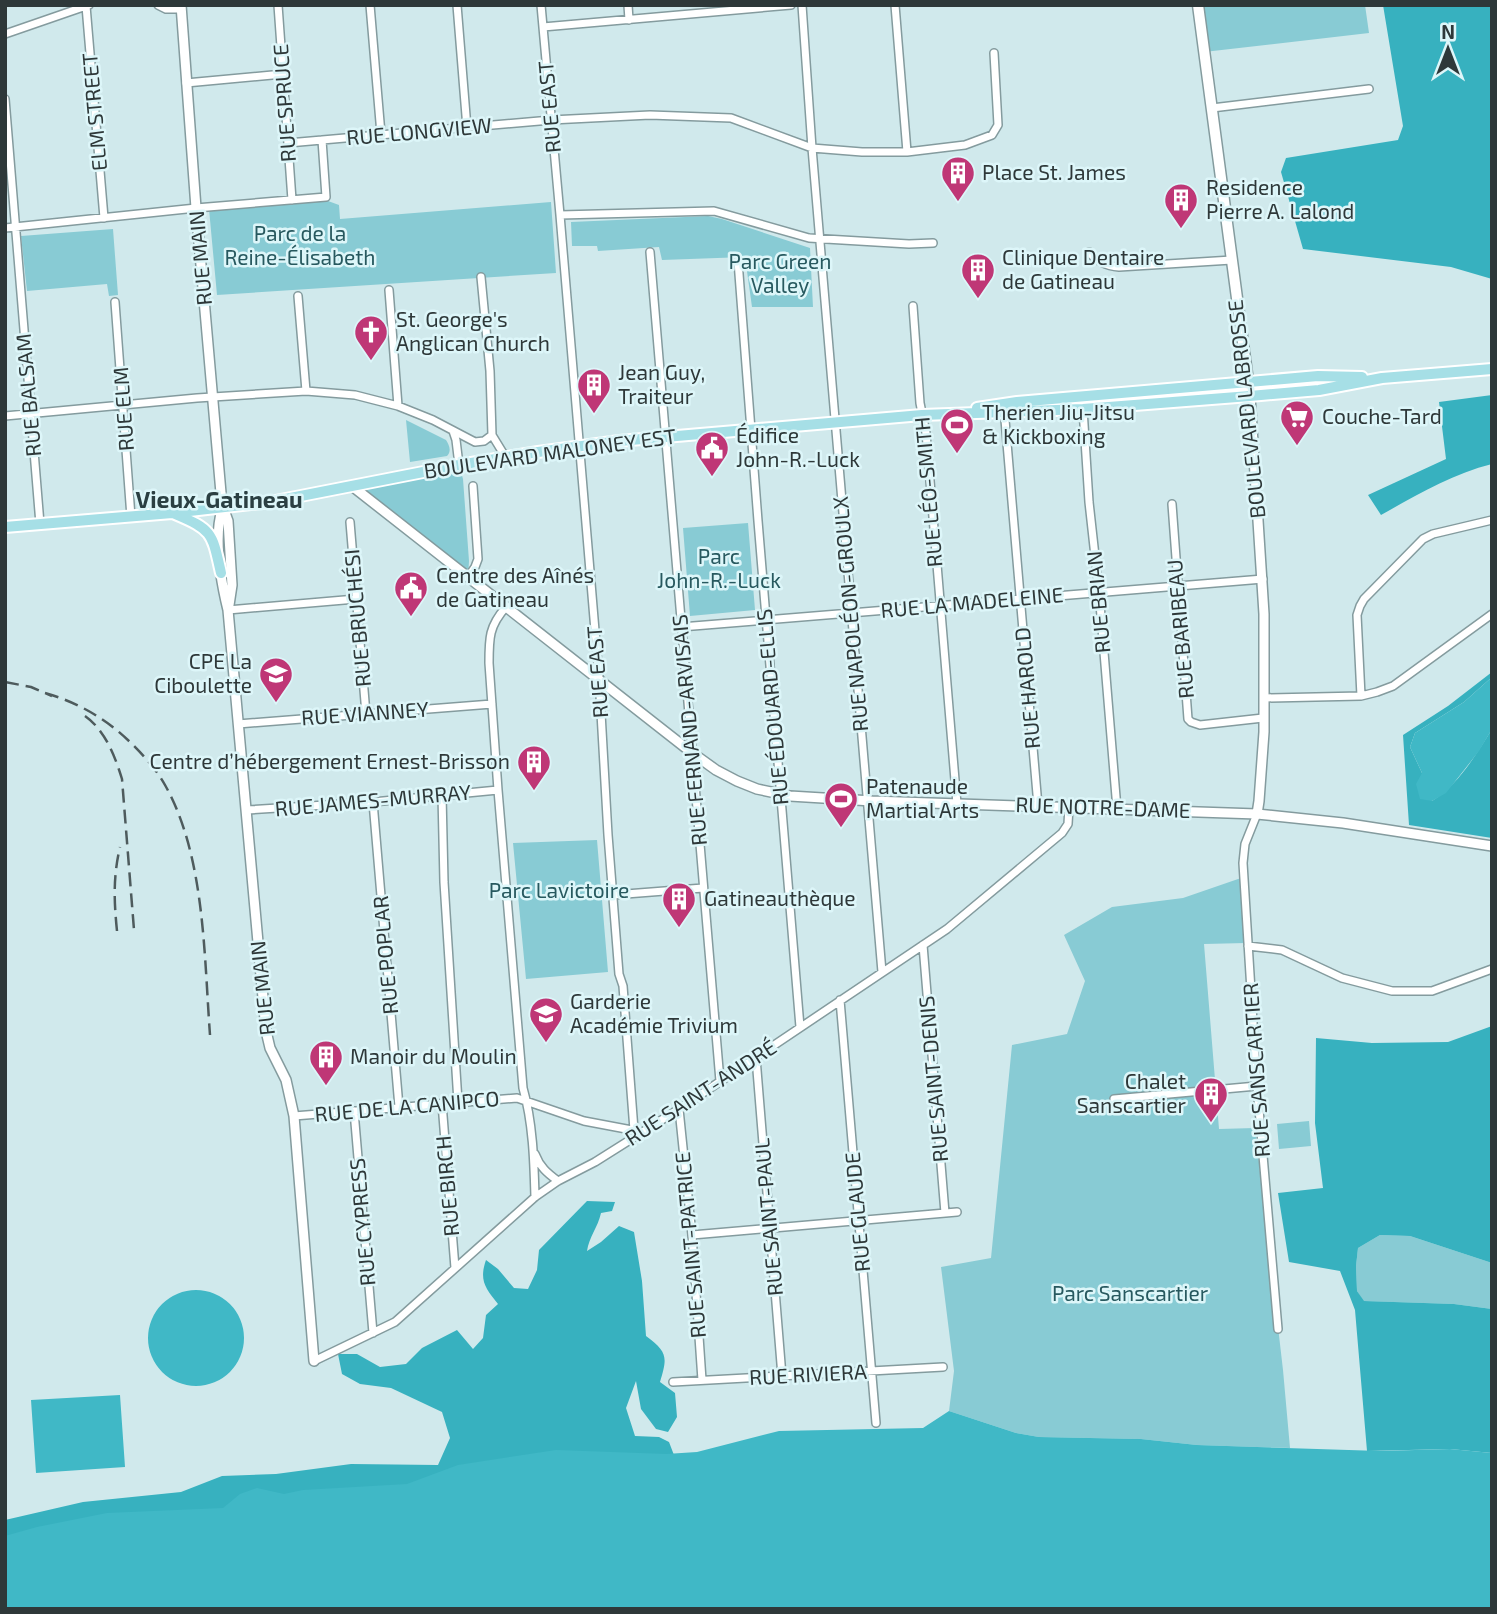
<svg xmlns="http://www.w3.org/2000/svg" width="1497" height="1614" viewBox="0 0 1497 1614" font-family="'Exo 2',sans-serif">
  <rect width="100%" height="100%" fill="#d0e9ec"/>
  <path fill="#88cbd4" d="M1198 5H1365L1369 33 1204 52Z
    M328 201 339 205 340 219 551 202 556 273 217 295 209 209Z
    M708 216 722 219 810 248 813 307H752L745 257 662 260 659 247 598 251 597 246H572L571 222Z
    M113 229 118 295 109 296 107 284 27 291 21 236Z
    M406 420 446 440C449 445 452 451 447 456L410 462Z
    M459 465 463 479 469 561 468 577 352 486Z
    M748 523 755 610 690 616 683 528Z
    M597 840 608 972 526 979 513 843Z
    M1241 878 1246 943 1204 944 1219 1129 1255 1128 1283 1370 1290 1448 1197 1445 1141 1439 1039 1437 1016 1433 949 1411 954 1371 941 1267 991 1258 1012 1045 1067 1034 1085 981 1064 935 1112 907 1183 898Z
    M1309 1121 1311 1146 1279 1149 1277 1124Z
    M1380 1235 1410 1236 1492 1263V1309L1454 1304 1363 1301 1357 1291 1356 1266 1358 1248Z"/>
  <path fill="#37b1bf" d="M1383 5H1492V279L1451 267 1303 249 1281 172 1286 158 1398 140 1403 126Z
    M1492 395V464C1452 474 1417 495 1381 515L1368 495 1446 459 1439 402Z
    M1492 672V677L1464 702 1415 733 1410 747 1422 773 1432 801C1458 785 1476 755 1492 729V838L1409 825 1403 735 1448 706Z
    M1492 1026V1263L1410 1236 1380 1235 1358 1248 1356 1266 1357 1291 1364 1301 1454 1304 1492 1309V1453L1450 1449 1367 1451 1355 1310 1340 1271 1289 1262 1278 1193 1323 1188 1315 1123 1316 1038 1372 1043 1448 1042Z
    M587 1201 615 1202 612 1211 601 1213C598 1227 589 1237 587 1251L601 1242 619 1226 634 1232 642 1281 646 1336C667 1352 668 1356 660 1382L675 1393 677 1417 668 1432 656 1429 641 1409 636 1381 626 1408 635 1436 659 1437 669 1442 677 1463 460 1482 222 1513 5 1549V1520L83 1502 181 1492 222 1476 276 1474 351 1464 438 1465 450 1438 442 1412 391 1388 360 1384 342 1374 338 1354H357L380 1367 406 1364 422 1348 457 1330 473 1349 483 1338 486 1315 498 1304C485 1288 479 1280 486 1260L498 1269 514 1288 528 1289 537 1270 539 1250Z"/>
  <path fill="#40b8c6" d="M1492 677V729L1479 751 1446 793 1432 801 1420 799 1416 784 1422 773 1410 747 1415 733 1464 702Z
    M148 1338a48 48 0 1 1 96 0a48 48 0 1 1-96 0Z
    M120 1395 125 1467 36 1473 31 1400Z
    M949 1411 1016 1433 1039 1437 1141 1439 1197 1445 1380 1451 1450 1449 1492 1453V1609H5V1536L37 1527 107 1513 223 1508 240 1494 257 1488 284 1494 303 1490 407 1484 458 1465 556 1450 666 1454 697 1452 779 1431 923 1428Z"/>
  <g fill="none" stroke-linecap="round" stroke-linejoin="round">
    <g stroke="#849b9e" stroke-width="10">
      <path id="minor" d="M158 5 166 9H181
        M278 5 292 200
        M370 5 381 134
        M457 5 467 128
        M541 5 560 215 599 678 608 835 619 974 623 986 634 1130
        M628 5 629 20
        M802 5 812 148 882 972
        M895 5 907 152
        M86 6 104 218
        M543 27 791 5
        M5 34 89 5
        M186 83 283 74
        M5 99 40 524
        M1212 108 1369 89
        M288 143 551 120 650 115 731 118 812 148 862 152H907L965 145 992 135 998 125 994 53
        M560 215 714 211 809 238 909 244 933 243
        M5 228 196 208 326 197 322 140
        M650 252 720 1081
        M1089 252C1097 262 1106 266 1119 267L1232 260
        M738 261 758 521 800 1027
        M481 277 490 371 492 435 503 453 508 457
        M389 290 398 406
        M298 296 306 391
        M115 302 131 517
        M913 306 920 403 926 433 957 804
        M1080 397 1083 409 1089 502 1099 592 1117 809
        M1004 408 1038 806
        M5 416 197 398 306 391 355 395 398 406 433 420 475 442 484 441 492 435
        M453 431 456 440 459 465
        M1172 504 1188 719 1191 722 1200 725 1263 718
        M350 522 366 714
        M468 577 475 567 478 559 473 486
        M506 607C489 626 489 638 489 663L498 790 523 1088C533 1123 534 1161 535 1197
        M228 610 356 599
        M681 627 1263 579
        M1361 696 1357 615 1360 606 1364 599 1423 539 1433 534 1492 520
        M1264 698 1361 696 1377 692 1393 686 1492 614
        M238 724 492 704
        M442 795 444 882 458 1102
        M373 802 399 1107
        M247 810 373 802 498 790
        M1257 814 1245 844 1243 863 1257 1086 1278 1329
        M613 895 703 888
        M923 945 945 1213
        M1248 946 1282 950 1342 978 1392 991H1432L1492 969
        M840 1000 876 1423
        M756 1058 782 1376
        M1114 1099 1257 1086
        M442 1103 455 1268
        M679 1109 692 1235 702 1380
        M354 1111 373 1333
        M294 1116 517 1098 584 1121 637 1131
        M535 1154C540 1167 547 1173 558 1181
        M692 1235 957 1212
        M314 1361 395 1322 535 1197 558 1181 595 1162 679 1109 947 929 1062 833 1068 824 1069 807
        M673 1382 943 1367"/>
    </g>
    <g stroke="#849b9e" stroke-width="12">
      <path id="tertiary" d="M181 5 196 208 221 493 223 507 228 521 232 585 229 605
        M1250 396 1264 614V732L1259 801 1257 814
        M352 486 691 752 716 770 737 781 757 789 790 796 872 801 1257 814 1343 823 1492 846
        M223 507C213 535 221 581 228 610L266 1031 270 1048 286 1080 294 1116 314 1361"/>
    </g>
    <g stroke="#849b9e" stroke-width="13">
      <path id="secondary" d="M1198 5 1250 396"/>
    </g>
    <g stroke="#fff" stroke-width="14">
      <path id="primary" d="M977 408 1017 402 1318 376 1362 377
        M175 514C213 530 212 533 221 573
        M5 527 172 513 270 502 459 465 538 452 619 441 922 415 1083 409 1250 396 1319 390 1382 378 1492 369"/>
    </g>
    <use href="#minor" stroke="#fff" stroke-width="7"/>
    <use href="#tertiary" stroke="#fff" stroke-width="9"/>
    <use href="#secondary" stroke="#fff" stroke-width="10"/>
    <use href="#primary" stroke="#a6dfe6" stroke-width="10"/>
    <path stroke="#4e5b5d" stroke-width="2.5" stroke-dasharray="14 7" stroke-linecap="butt" d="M5 682 31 687 52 696
      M45 693C77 702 107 719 131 743 144 756 156 769 165 785 205 856 204 955 210 1035
      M85 716C105 730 115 756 122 779L134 930
      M117 931C114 901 113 877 120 847"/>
  </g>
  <defs>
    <g id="building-pin" transform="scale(1.75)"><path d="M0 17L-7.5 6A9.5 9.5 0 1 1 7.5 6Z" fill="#bf3776" stroke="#ddf6f9"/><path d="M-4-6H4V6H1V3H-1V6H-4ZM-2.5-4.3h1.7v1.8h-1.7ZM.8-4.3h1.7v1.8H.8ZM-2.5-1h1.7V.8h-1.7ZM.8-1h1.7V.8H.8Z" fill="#fff"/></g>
    <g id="church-pin" transform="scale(1.75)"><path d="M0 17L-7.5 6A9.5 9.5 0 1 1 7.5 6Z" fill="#bf3776" stroke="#ddf6f9"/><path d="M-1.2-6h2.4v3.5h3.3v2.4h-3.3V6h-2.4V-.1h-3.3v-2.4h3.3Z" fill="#fff"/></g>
    <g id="supermarket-pin" transform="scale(1.75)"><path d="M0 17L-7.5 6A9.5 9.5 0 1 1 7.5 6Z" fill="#bf3776" stroke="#ddf6f9"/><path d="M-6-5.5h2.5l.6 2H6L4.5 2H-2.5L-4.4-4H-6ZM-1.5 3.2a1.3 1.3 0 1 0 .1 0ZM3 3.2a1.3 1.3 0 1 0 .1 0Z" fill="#fff"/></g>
    <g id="stadium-pin" transform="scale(1.75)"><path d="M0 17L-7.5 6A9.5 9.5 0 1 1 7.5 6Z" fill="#bf3776" stroke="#ddf6f9"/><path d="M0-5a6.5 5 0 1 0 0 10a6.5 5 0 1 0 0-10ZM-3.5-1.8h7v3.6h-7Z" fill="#fff"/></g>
    <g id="civic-pin" transform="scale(1.75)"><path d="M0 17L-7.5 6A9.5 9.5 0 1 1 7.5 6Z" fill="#bf3776" stroke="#ddf6f9"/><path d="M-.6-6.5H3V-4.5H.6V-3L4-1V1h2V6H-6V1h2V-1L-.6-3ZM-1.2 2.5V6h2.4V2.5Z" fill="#fff"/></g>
    <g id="school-pin" transform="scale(1.75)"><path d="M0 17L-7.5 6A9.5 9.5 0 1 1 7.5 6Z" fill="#bf3776" stroke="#ddf6f9"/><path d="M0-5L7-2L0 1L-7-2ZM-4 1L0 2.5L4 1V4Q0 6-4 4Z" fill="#fff"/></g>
  </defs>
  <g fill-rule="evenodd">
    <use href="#building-pin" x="958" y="173"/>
    <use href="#building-pin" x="1181" y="200"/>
    <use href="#building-pin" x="978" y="270"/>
    <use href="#church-pin" x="371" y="332"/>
    <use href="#building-pin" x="594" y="385"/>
    <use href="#supermarket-pin" x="1297" y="417"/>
    <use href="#stadium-pin" x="957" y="425"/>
    <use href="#civic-pin" x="712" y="448"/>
    <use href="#civic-pin" x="411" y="588"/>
    <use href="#school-pin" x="276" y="674"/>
    <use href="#building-pin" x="534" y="762"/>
    <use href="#stadium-pin" x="841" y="799"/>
    <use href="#building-pin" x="679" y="899"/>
    <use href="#school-pin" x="546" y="1014"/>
    <use href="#building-pin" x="326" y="1057"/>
    <use href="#building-pin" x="1211" y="1094"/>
  </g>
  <g text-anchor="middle" stroke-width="5" stroke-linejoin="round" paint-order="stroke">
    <g font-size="21" fill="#2e3839" stroke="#ddf6f9">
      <text transform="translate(285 103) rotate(-94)" y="7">RUE SPRUCE</text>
      <text transform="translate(550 107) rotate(-95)" y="7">RUE EAST</text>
      <text transform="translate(95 112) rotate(-95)" y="7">ELM STREET</text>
      <text transform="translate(419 132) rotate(-5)" y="7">RUE LONGVIEW</text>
      <text transform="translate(201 258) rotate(-95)" y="7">RUE MAIN</text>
      <text transform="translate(29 395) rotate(-95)" y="7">RUE BALSAM</text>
      <text transform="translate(124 409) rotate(-94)" y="7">RUE ELM</text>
      <text transform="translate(1247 409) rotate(-96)" y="7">BOULEVARD LABROSSE</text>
      <text transform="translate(550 454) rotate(-8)" y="7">BOULEVARD MALONEY EST</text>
      <text transform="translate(929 492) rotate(-95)" y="7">RUE LÉO-SMITH</text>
      <text transform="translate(1099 602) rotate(-95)" y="7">RUE BRIAN</text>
      <text transform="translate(972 603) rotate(-5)" y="7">RUE LA MADELEINE</text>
      <text transform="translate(851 614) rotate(-95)" y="7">RUE NAPOLÉON-GROULX</text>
      <text transform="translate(358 618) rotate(-95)" y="7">RUE BRUCHÉSI</text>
      <text transform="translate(1181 629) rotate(-95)" y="7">RUE BARIBEAU</text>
      <text transform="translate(598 672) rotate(-94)" y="7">RUE EAST</text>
      <text transform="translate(1028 688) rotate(-95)" y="7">RUE HAROLD</text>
      <text transform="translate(773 707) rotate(-95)" y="7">RUE ÉDOUARD-ELLIS</text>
      <text transform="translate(365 714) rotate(-4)" y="7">RUE VIANNEY</text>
      <text transform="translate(690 730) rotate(-95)" y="7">RUE FERNAND-ARVISAIS</text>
      <text transform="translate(373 801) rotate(-5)" y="7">RUE JAMES-MURRAY</text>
      <text transform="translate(1103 808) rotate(2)" y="7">RUE NOTRE-DAME</text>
      <text transform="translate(386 955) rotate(-95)" y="7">RUE POPLAR</text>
      <text transform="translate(263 988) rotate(-96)" y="7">RUE MAIN</text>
      <text transform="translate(1257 1070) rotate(-94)" y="7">RUE SANSCARTIER</text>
      <text transform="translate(934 1079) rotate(-95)" y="7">RUE SAINT-DENIS</text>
      <text transform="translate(701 1093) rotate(-33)" y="7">RUE SAINT-ANDRÉ</text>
      <text transform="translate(407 1107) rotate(-5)" y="7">RUE DE LA CANIPCO</text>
      <text transform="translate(448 1186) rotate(-95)" y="7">RUE BIRCH</text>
      <text transform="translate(858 1212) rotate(-95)" y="7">RUE GLAUDE</text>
      <text transform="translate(769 1217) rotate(-95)" y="7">RUE SAINT-PAUL</text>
      <text transform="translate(363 1222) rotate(-95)" y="7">RUE CYPRESS</text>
      <text transform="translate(691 1245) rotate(-95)" y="7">RUE SAINT-PATRICE</text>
      <text transform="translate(808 1375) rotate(-3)" y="7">RUE RIVIERA</text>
    </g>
    <g font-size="21" fill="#2e3839" stroke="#ddf6f9" text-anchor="start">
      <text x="982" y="180">Place St. James</text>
      <text x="1206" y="195">Residence<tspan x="1206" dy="24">Pierre A. Lalond</tspan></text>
      <text x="1002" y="265">Clinique Dentaire<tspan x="1002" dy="24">de Gatineau</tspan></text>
      <text x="396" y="327">St. George's<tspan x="396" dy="24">Anglican Church</tspan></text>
      <text x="618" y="380">Jean Guy,<tspan x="618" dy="24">Traiteur</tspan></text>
      <text x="982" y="420">Therien Jiu-Jitsu<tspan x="982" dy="24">&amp; Kickboxing</tspan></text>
      <text x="1322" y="424">Couche-Tard</text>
      <text x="736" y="443">Édifice<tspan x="736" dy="24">John-R.-Luck</tspan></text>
      <text x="436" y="583">Centre des Aînés<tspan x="436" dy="24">de Gatineau</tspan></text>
      <text x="252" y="669" text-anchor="end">CPE La<tspan x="252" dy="24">Ciboulette</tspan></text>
      <text x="510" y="769" text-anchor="end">Centre d’hébergement Ernest-Brisson</text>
      <text x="866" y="794">Patenaude<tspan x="866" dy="24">Martial Arts</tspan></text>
      <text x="704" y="906">Gatineauthèque</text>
      <text x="570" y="1009">Garderie<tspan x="570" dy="24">Académie Trivium</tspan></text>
      <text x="350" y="1064">Manoir du Moulin</text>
      <text x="1186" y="1089" text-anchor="end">Chalet<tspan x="1186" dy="24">Sanscartier</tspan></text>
    </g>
    <g font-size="21" fill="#27595f" stroke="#ddf6f9">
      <text x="300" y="241">Parc de la<tspan x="300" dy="24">Reine-Élisabeth</tspan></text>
      <text x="780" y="269">Parc Green<tspan x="780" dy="24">Valley</tspan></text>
      <text x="719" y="564">Parc<tspan x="719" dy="24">John-R.-Luck</tspan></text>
      <text x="559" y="898">Parc Lavictoire</text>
      <text x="1130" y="1301">Parc Sanscartier</text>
    </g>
    <g font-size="23" font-weight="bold" fill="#2b3f42" stroke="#ddf6f9">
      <text x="219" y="508">Vieux-Gatineau</text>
    </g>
  </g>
  <rect width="1497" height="1614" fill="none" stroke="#2e3839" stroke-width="14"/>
  <g transform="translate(1448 49)" stroke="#ddf6f9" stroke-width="5" paint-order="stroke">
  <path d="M0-5L12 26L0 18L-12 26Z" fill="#2e3839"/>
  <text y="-10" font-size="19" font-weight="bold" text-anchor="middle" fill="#2e3839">N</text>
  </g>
</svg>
